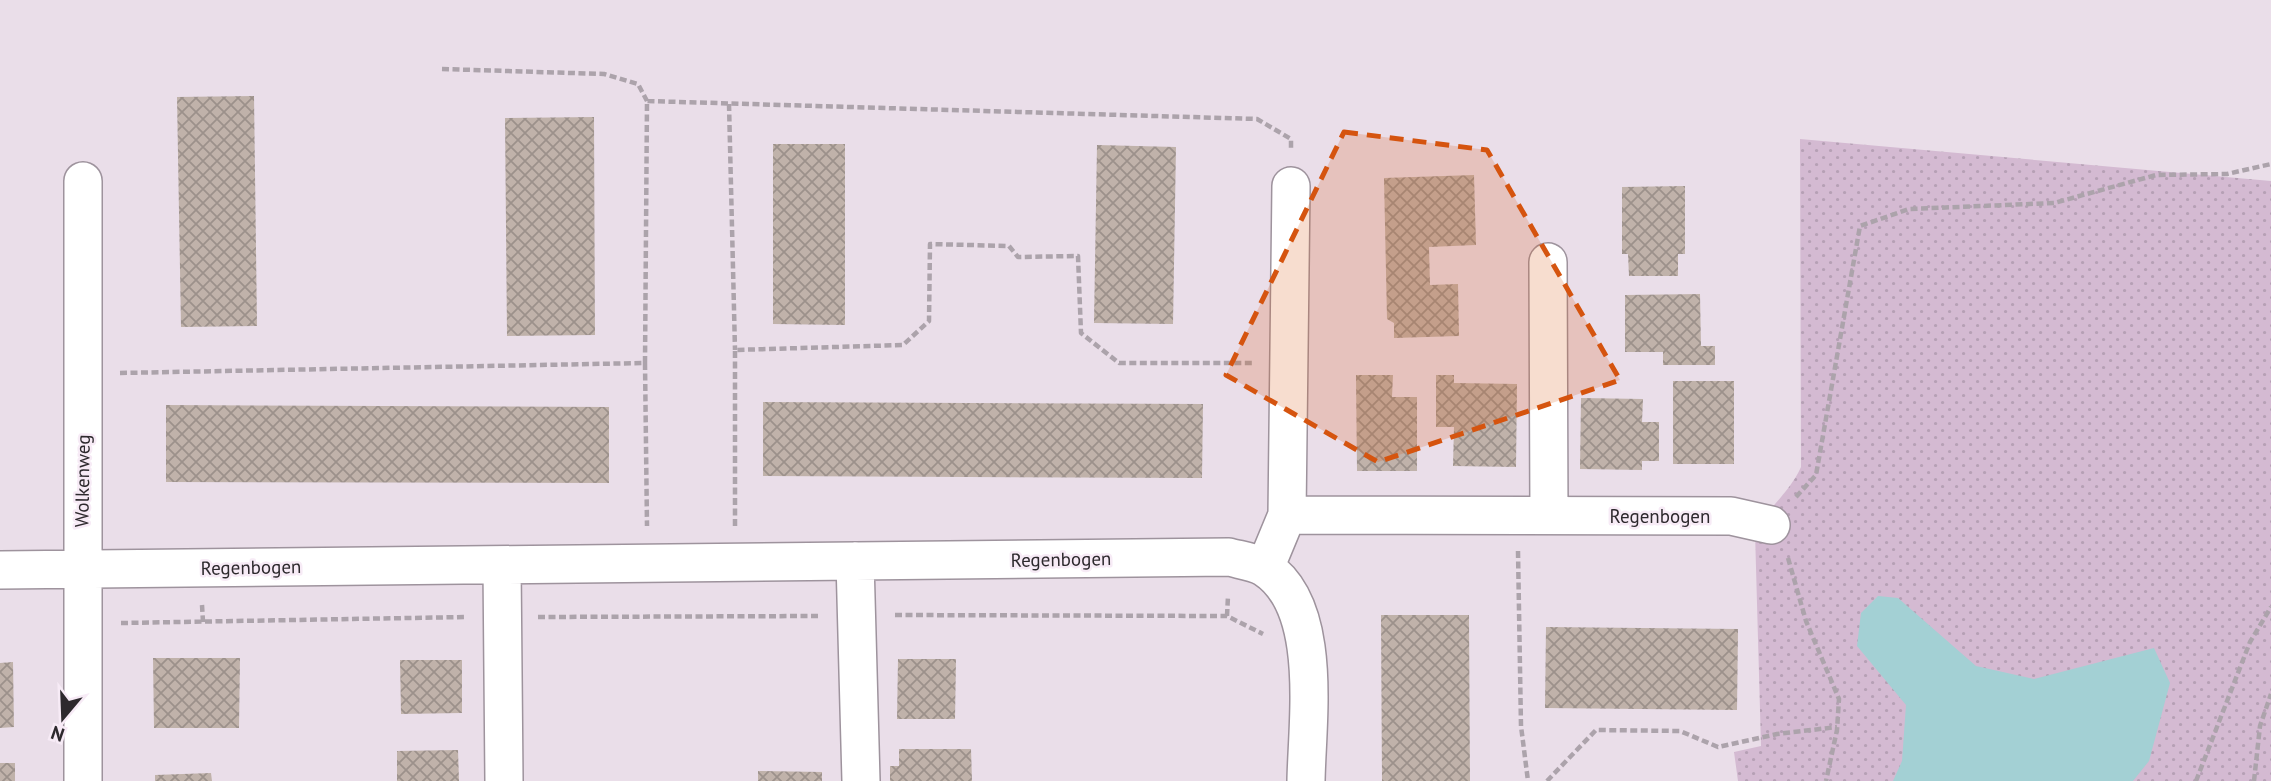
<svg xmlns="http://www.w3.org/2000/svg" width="2271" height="781" viewBox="0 0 2271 781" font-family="'PT Sans',sans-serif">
  <defs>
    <pattern id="grass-dots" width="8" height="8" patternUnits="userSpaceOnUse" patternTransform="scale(1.75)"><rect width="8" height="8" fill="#d4bad2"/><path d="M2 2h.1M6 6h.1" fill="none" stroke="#b6a0b5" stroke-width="1.8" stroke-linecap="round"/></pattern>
    <pattern id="building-cross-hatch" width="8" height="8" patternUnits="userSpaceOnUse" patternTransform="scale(1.75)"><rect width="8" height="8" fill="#c0b2aa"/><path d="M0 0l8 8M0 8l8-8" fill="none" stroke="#9c918b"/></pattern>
  </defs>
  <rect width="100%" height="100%" fill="#eadee9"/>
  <path fill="url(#grass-dots)" d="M1800 139 2271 181V781H1738L1734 752 1761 746 1755 532C1769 506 1788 495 1801 467Z"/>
  <path fill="#a3d0d4" d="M1878 596 1898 598 1976 666 2034 679 2154 648 2170 683 2149 761 2133 781H1893L1902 761 1906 705 1857 646 1861 613Z"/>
  <path fill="url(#building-cross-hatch)" d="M254 96 257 326 181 327 177 97Z
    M594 117 595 335 507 336 505 118Z
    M773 144H845V325L773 324Z
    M1097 145 1176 147 1173 324 1094 323Z
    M1474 175 1476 245 1429 247 1430 285 1458 284 1459 336 1394 338V323L1387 319 1384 178Z
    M1685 186V254H1678V276H1629L1628 254H1622V187Z
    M1700 294 1701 346H1715V365H1663V352H1625V295Z
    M1356 375H1393L1392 397H1417V471H1357Z
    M1436 375H1454V383L1517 384 1516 467 1453 466 1454 427H1436Z
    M1673 381H1734V464H1673Z
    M1581 398 1643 399 1642 422H1659V461H1642V470L1580 469Z
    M763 402 1203 404 1202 478 763 476Z
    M166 405 609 407V483L166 482Z
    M1381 615H1469L1470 781H1382Z
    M1546 627 1738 629 1737 710 1545 708Z
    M153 658H240L239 728H154Z
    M898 659H956L955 719H897Z
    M400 660H462V713L401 714Z
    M13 662 14 727 0 728V663Z
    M899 749H971L972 781H890V766H899Z
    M458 750 459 781H397V751Z
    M0 763H15V781H0Z
    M758 771 822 772V781H758Z
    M211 773 212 781H155V775Z"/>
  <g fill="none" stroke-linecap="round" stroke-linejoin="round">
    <g stroke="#9e939d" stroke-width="40">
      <path id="street" d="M83 181V781
        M1548 262 1549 515
        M1287 515 1731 516 1771 525
        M855 561 861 781
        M502 565 504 781
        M1265 568 1287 515 1291 186
        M0 570 1229 557C1240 560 1256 562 1265 568 1324 606 1307 720 1306 781"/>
    </g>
    <path stroke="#aca3ab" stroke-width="4.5" stroke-dasharray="7 3.5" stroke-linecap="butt" d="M442 69 604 74 638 84 647 101
      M729 104 735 350
      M645 363 647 101 1257 119 1291 139V150
      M120 373 645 363 647 526
      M1796 497 1816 475 1860 226 1909 209 2054 203 2156 175 2227 174 2271 164
      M735 526V350L903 345 929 321 930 244 1009 246 1018 257 1078 256 1081 333 1119 363H1252
      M1518 551 1521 726 1528 781
      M1788 558 1806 621 1839 699 1837 730 1826 781
      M202 605 203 622
      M895 615 1227 616 1263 634
      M1227 616 1228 596
      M538 617 819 616
      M121 623 466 617
      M1547 781 1596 730 1680 731 1718 747 1777 734 1837 727
      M2196 781 2250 642 2271 607
      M2254 781 2260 726 2271 694"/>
    <use href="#street" stroke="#fff" stroke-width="37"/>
  </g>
  <path fill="#d5540f" fill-opacity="0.2" stroke="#d5540f" stroke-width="5" stroke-dasharray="14 9" stroke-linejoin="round" d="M1344 132 1487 150 1620 380 1378 462 1226 375Z"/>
  <g text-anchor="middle" stroke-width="5" stroke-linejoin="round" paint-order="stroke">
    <g font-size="19" fill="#2d292d" stroke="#f7ebf6">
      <text transform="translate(82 481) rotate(-89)" y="7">Wolkenweg</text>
      <text x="1660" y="523">Regenbogen</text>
      <text transform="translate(1061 559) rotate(-1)" y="7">Regenbogen</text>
      <text transform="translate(251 567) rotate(-1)" y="7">Regenbogen</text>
    </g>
  </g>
  <g transform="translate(63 718) rotate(199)" stroke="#f7ebf6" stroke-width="5" paint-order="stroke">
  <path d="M0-5L12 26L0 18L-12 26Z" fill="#2d292d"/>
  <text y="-10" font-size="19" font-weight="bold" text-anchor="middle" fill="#2d292d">N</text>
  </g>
</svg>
